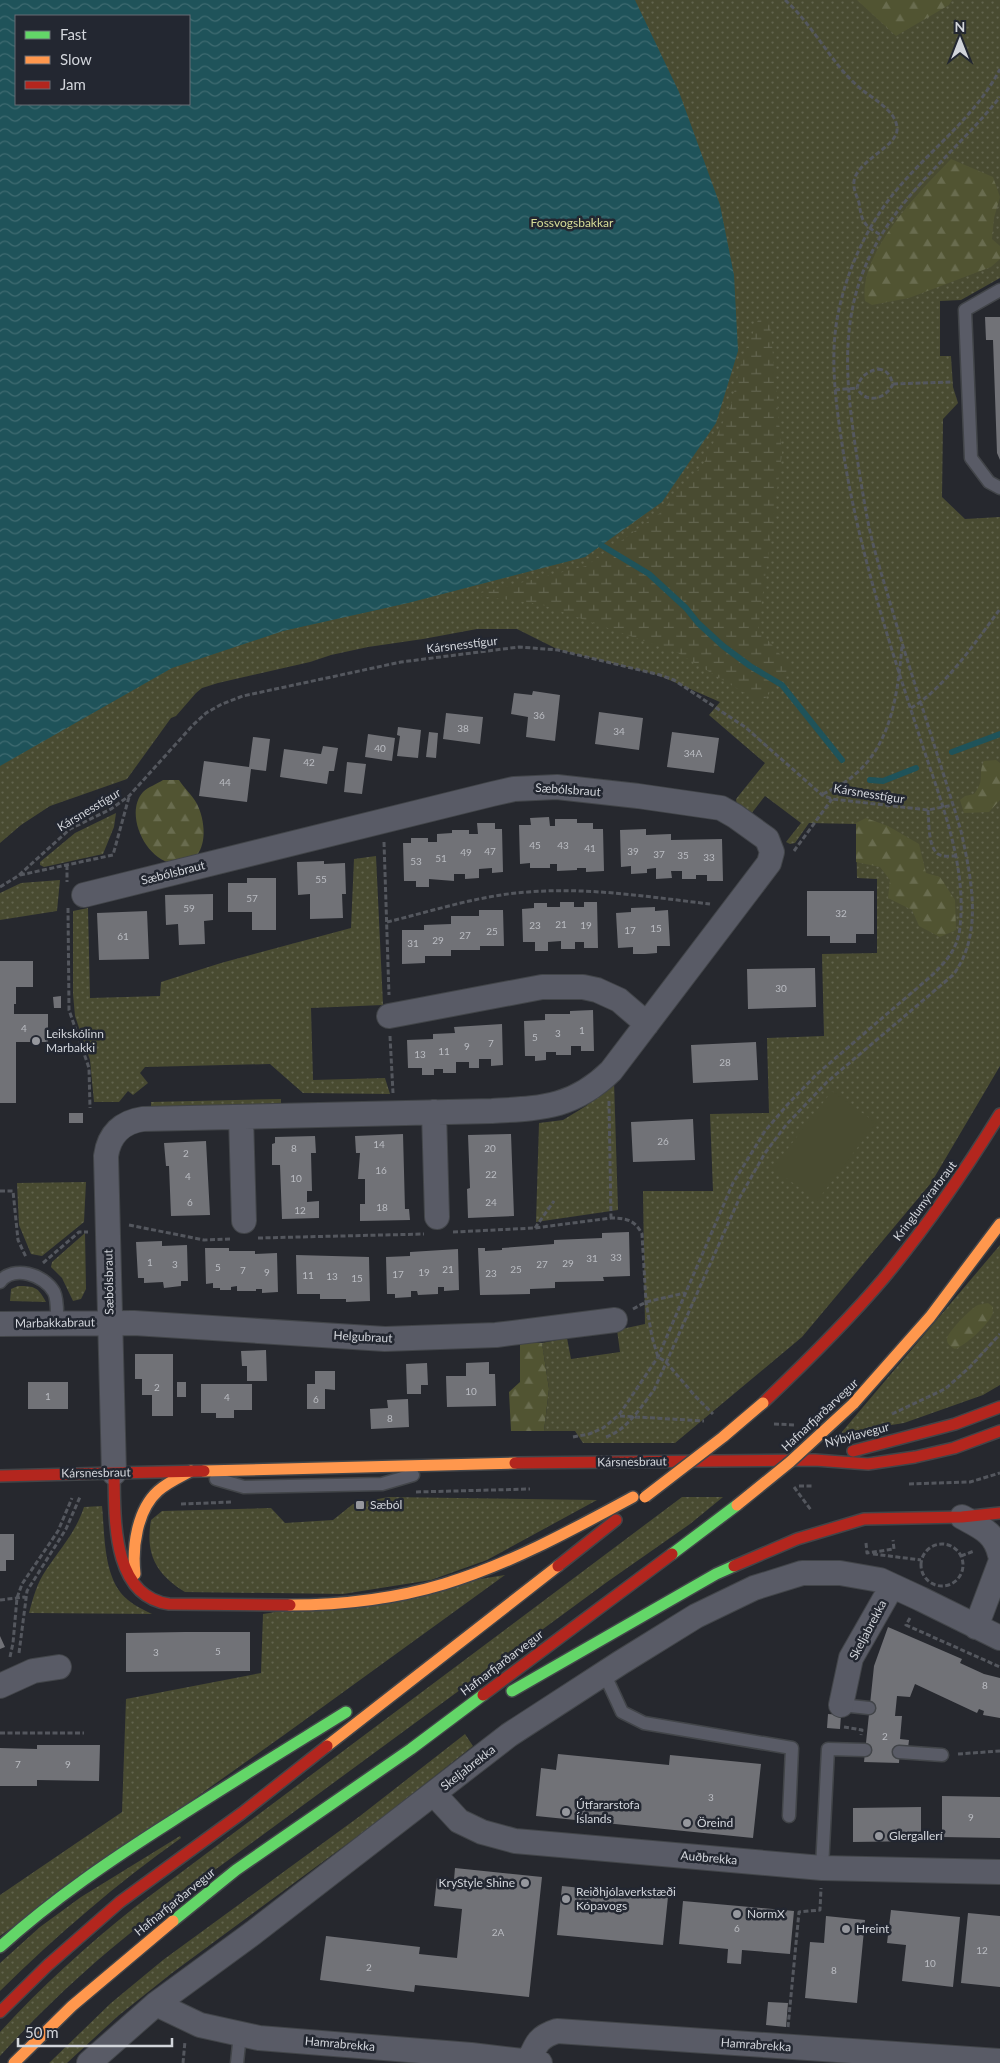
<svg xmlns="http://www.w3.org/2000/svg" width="1000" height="2063" viewBox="0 0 1000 2063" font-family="Lato,sans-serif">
  <defs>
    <pattern id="grass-dots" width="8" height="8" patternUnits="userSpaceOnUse" patternTransform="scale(1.25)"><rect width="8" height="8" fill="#494b31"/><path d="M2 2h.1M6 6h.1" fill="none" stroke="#62644e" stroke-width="1.8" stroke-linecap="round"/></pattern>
    <pattern id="forest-firs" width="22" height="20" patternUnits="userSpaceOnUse" patternTransform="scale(1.25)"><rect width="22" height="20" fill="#515432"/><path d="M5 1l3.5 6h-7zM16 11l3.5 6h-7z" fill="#696c4f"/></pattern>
    <pattern id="wetland-marsh" width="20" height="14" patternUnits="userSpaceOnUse" patternTransform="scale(1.25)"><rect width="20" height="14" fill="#494b31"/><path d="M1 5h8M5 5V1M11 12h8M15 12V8" fill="none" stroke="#62644e"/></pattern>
    <pattern id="water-waves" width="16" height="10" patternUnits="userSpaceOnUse" patternTransform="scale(1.25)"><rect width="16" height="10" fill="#1f535a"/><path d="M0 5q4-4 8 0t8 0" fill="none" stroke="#3f6b71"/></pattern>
  </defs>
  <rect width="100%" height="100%" fill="#26282e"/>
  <path fill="url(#grass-dots)" d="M0 0H1000V278L961 300 940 301V356H951L953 387 958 403 943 419 942 497 965 519 1000 517V1066L931 1183 802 1337 675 1443H583L575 1431H544L549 1389 542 1343 567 1338 571 1359 620 1352 617 1330 645 1324 643 1191H713L710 1114 769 1113 767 1038 824 1036 822 954 877 953V879L857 878 856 824 809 823 795 843 790 844 786 842 801 823 765 796 751 814 737 807 736 799 765 763 709 715 720 702 658 675 557 649 517 629H477L423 639 368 647 331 655 310 662 218 683 202 688 196 693 176 716 171 718 127 779 50 806 21 825 0 843V216L189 104V16H16Z
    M116 813 114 827 103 854 44 867 40 865V862L75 833Z
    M376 856 383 1005 311 1008 313 1080 385 1078 390 1094 303 1093 270 1064 145 1067 140 1073 148 1083 133 1095 128 1091 119 1102H94L90 1060 75 1016 73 994V911L88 908 90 998 160 996 161 982 221 963 351 928 354 859Z
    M60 880 57 911 0 920V893L21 883Z
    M614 1081 618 1210 536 1222 539 1123 563 1120 586 1106Z
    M281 1099V1106L151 1109V1102Z
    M86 1182 84 1222 42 1256 31 1254 19 1225 17 1183Z
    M85 1233 86 1289 81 1299 73 1301 62 1278 51 1267 52 1262Z
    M1000 1245V1385L983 1395 904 1423 841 1433Z
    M18 1286C35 1286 38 1287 46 1302L10 1301 11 1289Z
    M388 1497 597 1500 487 1560 431 1580 343 1594 185 1592C156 1574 145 1554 151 1520L162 1511 271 1508 285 1523 333 1520 353 1504Z
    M682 1497H723L690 1524 607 1582 144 1922C92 1963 44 2007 0 2056V2032C41 1987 87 1945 135 1907Z
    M102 1506C105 1536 103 1580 128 1600 135 1606 144 1610 152 1614L29 1613C33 1598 37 1583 46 1570 60 1549 76 1532 84 1507Z
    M505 1575 284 1735 0 1936V1895L122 1812 126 1699 261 1673 263 1614Z
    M465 1734 473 1746 370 1827 172 1973 118 2016 67 2063H49L111 2003 163 1960 360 1816Z
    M180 1836 181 1838C116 1884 56 1936 0 1991V1963L40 1927 81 1897Z"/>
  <path fill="url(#forest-firs)" d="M857 0H952L949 5 896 36Z
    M951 159 993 177 1000 197 994 218 992 239 1000 246V259L991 267 909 298 872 305 865 301C858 253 920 191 951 159Z
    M996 760 1000 763V800L989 812 964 813 960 800 965 796 974 794C986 779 977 776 984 761Z
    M163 780H179C184 788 193 796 197 804 209 828 207 868 172 863 145 859 124 813 143 792 148 787 157 784 163 780Z
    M866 818 888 826 919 844 926 873 940 877 955 900 956 930 940 937 919 926 912 910 888 898 890 880 880 867 856 862V823Z
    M988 1303 993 1307C993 1308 993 1315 992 1315 988 1325 965 1346 955 1349 951 1347 947 1344 947 1340 946 1333 970 1310 976 1306 979 1304 984 1304 988 1303Z
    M520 1342 542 1343 549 1389 544 1431H511L509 1392 520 1382Z"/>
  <path fill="url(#wetland-marsh)" d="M760 315 770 323 782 454 758 629 792 668 761 703 678 653 540 604 473 595 586 566 660 513 704 463 731 405 741 363Z"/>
  <path fill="#494b31" d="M832 1091 876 1123 817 1201 773 1168Z"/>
  <path fill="url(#water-waves)" fill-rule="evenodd" d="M0 0H635L679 92 720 205 734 275 738 351 716 423 662 502 585 557 408 603 283 631 172 668 0 766ZM16 16H189V104H16Z"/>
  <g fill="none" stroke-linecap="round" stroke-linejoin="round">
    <path stroke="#1f535a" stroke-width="6" d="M601 545 649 574 686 608 698 623 723 646 750 666 782 685 842 760
      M952 752 1000 734
      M870 780 883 781 916 768"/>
  </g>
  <path fill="#717277" d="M985 317H1000V460L997 453 993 340H986Z
    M533 691 560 695 555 741 526 737 528 717 511 714 514 693 532 695Z
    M599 712 643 718 639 750 595 744Z
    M446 713 483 717 480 744 443 739Z
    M398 727 421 730 418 758 397 756 400 736 397 735Z
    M429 732 438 733 436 758 426 757Z
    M672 732 719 738 714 773 667 767Z
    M368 734 395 738 392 761 365 757Z
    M253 737 270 739 266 771 251 769 247 802 199 796 204 761 249 767Z
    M323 746 338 748 334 771H329L327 784 280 777 284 749 321 754Z
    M347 762 366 764 362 794 344 792Z
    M549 817 550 826H555V819H577V823H593V829H603L604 871 586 872V868H577V870L557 871V864H550V868H530V863L520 864 519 825H531L530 818Z
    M477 823H495V829H502L503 872 492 873V868L479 869V878L465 879V874H454V881L429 879V887H416V881H404L403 843H411V838H428V842H437V834L452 833V830H469V834H478Z
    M646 829V835L671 834V840L722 839 723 881H707V875H696V879H682V871H671L672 878 656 879V868L647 869V873L631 874V866L621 867 620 830Z
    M324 861V864L345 863 346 894H342L343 918 310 919V894L298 895 297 862Z
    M247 878H276V930H252V912H228V883H247Z
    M807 891H874V934H856V943H830V936H807Z
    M213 894V920L204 921 205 944 179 945 178 924 166 925 165 895Z
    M560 902H574V907H584V902H597L598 948H584V942H575V949H561V941L548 942V951H535V942H523L522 909 534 908V903H547V907H560Z
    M655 907V911L668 910 670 946H657V953L645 954H633V947L618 948 616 913 631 912V908Z
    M479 910H503L504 946H480V950H451V956H425V963L402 964V930H424V925L451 924V916H479Z
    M147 911 149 959 99 960 97 913Z
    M0 961H33V987H16V1004H14V1014H48V1042H16V1103H0Z
    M815 968 816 1007 748 1009 747 969Z
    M61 996V1008H54L53 997Z
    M593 1010 594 1051H581V1046H571V1055H556V1052H546V1060L535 1061V1056H525L524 1021 545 1020V1014H570V1011Z
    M502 1024 503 1065 491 1066V1059H479V1068H469V1062H456V1073H443V1069H434V1075H422V1068H408L407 1040 433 1039V1034L455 1033 454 1027Z
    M756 1042 758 1080 693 1083 691 1045Z
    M69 1113H83V1123H69Z
    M693 1119 695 1160 633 1162 631 1122Z
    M403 1134 405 1209H409L410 1220 360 1221V1204H365V1179H358L360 1153H356L355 1136Z
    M511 1134 514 1216 468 1218 467 1189 470 1188 468 1135Z
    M315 1136 316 1153H311L312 1191H307V1202L319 1201V1218L282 1219 280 1165H272V1144L275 1143V1137Z
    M206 1141 210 1215 171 1216 169 1166H166L164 1143Z
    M629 1232 630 1276 603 1277 604 1281 555 1282V1288L530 1289V1294L480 1295 478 1248H485V1251L502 1250V1248L554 1244V1240L602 1238V1233Z
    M162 1241V1246L187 1245 188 1281H181V1286L164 1288 163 1282 144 1283V1278H138L136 1242Z
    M205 1248H229V1251H255V1254L277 1253 278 1292 262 1293V1289H256V1291H237V1286L231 1287V1290H220V1288H213V1283L206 1284Z
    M458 1249 459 1290 444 1291V1287H438V1294L418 1295 417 1291H411V1297L395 1298V1294H387L386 1257 410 1256V1252Z
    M296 1255 369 1257 370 1301 346 1302V1299H320V1294H297Z
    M266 1350 267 1381H247V1366H242L241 1351Z
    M135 1354H173V1416H152V1395H142V1379H135Z
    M489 1362V1374H495L496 1406 447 1407 446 1376H466V1363Z
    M427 1363 428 1385H421V1394H407L406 1364Z
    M315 1371H335V1390L325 1389V1409H307V1384H315Z
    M28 1382H68V1409H28Z
    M177 1382H186V1397H177Z
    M201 1384H252V1410H234V1418H216V1413H201Z
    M408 1399 409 1427 371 1429 370 1409 388 1408 387 1400Z
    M0 1534H14V1560H6V1571H0Z
    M888 1627 962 1659 960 1663 984 1674 1000 1678V1718L983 1715 984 1711 979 1709 977 1713 915 1684 910 1697 897 1696 895 1716H902L900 1739 909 1740 908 1748H900L899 1763 864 1762 874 1666Z
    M185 1632H250V1671L126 1672V1633Z
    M0 1636 5 1647 0 1649Z
    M828 1714 841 1715 840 1729 827 1728Z
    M37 1745H100L99 1781 37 1780V1786H0V1748L37 1749Z
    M558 1754 669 1765 670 1755 761 1764 753 1838 536 1816 541 1768 556 1770Z
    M942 1796 1000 1797V1838L942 1837Z
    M921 1807V1841L853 1842V1808Z
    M455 1868 542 1877 529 1997 415 1985 414 1992 320 1980 326 1936 420 1947 419 1954 457 1958 462 1909 434 1906 437 1878 454 1880Z
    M562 1886 668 1897 663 1945 557 1935Z
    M683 1901 794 1911 790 1954 742 1950 741 1964 727 1963 728 1949 679 1944Z
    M891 1910 960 1917 953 1987 902 1981 906 1945 887 1943Z
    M968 1913 1000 1916V1987L961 1983Z
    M826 1916 865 1920 857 2003 805 1998 810 1942 824 1943Z
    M768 2002 788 2003 786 2027 766 2025Z"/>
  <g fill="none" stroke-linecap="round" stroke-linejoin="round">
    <g stroke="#424549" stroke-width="15">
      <path id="lane" d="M1000 290 965 310 971 458 989 482 1000 488
        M0 1282C13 1265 44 1274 54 1292 58 1300 57 1314 57 1323
        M216 1479 244 1487 382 1484 413 1475
        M604 1673 622 1712 644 1723 792 1748 789 1816
        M841 1705 869 1708
        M899 1752 942 1755
        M822 1868 828 1749 865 1750
        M237 2063 240 2034"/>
    </g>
    <g stroke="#424549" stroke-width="26">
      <path id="street" d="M84 895 492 794 514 789 557 787 638 796 721 808 735 816 767 839 772 852 769 863 611 1071C573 1108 542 1108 492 1111L143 1119C122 1122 109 1134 106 1156L114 1473
        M389 1016 542 987H583L597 990 619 1000 647 1024
        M434 1112 437 1217
        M241 1117 244 1221
        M0 1324 134 1323 385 1339 496 1335 615 1320
        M962 1517C980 1527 995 1532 1000 1555
        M976 1627 1000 1563
        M0 1686 33 1671 59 1667
        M841 1705 851 1658 892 1586
        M434 1794 459 1821 482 1832 515 1841 822 1868 1000 1872
        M156 2004 200 2025 259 2038 471 2055 540 2063
        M529 2061C536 2044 538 2037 557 2031L1000 2061
        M89 2063 156 2004 253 1933 509 1735 620 1663 696 1616 754 1588 802 1573H840L880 1580 921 1599 1000 1638"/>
    </g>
    <g stroke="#424549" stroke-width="14">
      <path id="fast" d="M672 1554 737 1505
        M512 1691 716 1574 734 1566
        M173 1921 236 1870 411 1749 483 1695
        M0 1947C53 1899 112 1859 172 1821 229 1784 288 1748 346 1712"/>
    </g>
    <g stroke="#424549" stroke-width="14">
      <path id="slow" d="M853 1404 930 1317 1000 1224
        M204 1471 515 1463
        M135 1574C132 1547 137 1510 158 1491 168 1482 180 1477 191 1471
        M290 1605C342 1605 394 1599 444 1584 510 1564 572 1530 633 1497
        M327 1746 558 1566
        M14 2063 72 2006 173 1921"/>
    </g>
    <g stroke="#424549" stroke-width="14">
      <path id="jam" d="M763 1403C805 1363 847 1322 884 1278 927 1226 965 1171 1000 1114
        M853 1451 955 1424 1000 1407
        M515 1463 815 1460 868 1464 915 1457 954 1448 1000 1431
        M204 1471 114 1473C115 1517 111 1596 169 1604L290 1605
        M0 1476 114 1473
        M558 1566 616 1520
        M734 1566 797 1539 864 1519 962 1517 1000 1513
        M483 1695 672 1554
        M0 2012 48 1965 120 1902 242 1813 327 1746"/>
    </g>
    <path stroke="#54575e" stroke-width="3" stroke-dasharray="5 2.5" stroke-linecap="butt" d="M785 0C815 27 831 64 861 89 873 99 895 110 897 127 900 146 858 159 854 181 853 190 857 196 859 203 862 222 863 225 881 235
      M878 369C887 370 890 375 893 384 886 399 866 405 857 388 860 377 866 372 878 369Z
      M893 384 953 382
      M835 390 857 388
      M911 708C943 690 978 639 1000 609
      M823 794C833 789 844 784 853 776 892 745 898 691 902 646
      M928 810C929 822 928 847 938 854 943 857 950 856 955 856
      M384 842 389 995
      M794 851 832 799
      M67 865V882
      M20 875 113 855 129 797
      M0 887 18 876 70 829 111 809 129 796 193 725 206 713 222 704 243 696 401 662 519 647 558 650 660 675 674 680 745 727 822 795 832 799 928 810 953 805
      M68 908 69 1010 89 1068 90 1108
      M387 922C433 911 480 895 528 892 589 887 649 897 710 904
      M390 1036 393 1093
      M609 1101 611 1218
      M0 1191H13L18 1240 26 1257
      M129 1225 204 1240 232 1239
      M535 1228 554 1201
      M453 1232 535 1228 611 1218C626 1218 635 1220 642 1234L646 1302 652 1337 658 1357 666 1362 695 1396 713 1414
      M258 1238 424 1234
      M43 1263 79 1232H88
      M633 1309 646 1302 685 1293
      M892 1414 945 1389 970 1367 1000 1334
      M620 1416 704 1421
      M774 1424 795 1425
      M573 1437 589 1434 603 1428 619 1415 658 1357 733 1183 765 1131 788 1104 817 1074 930 977C945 963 958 949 960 927 967 865 941 802 922 744 889 642 856 543 841 437 835 397 830 354 838 314 847 270 866 228 894 193 928 151 975 118 1000 69
      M606 1437C627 1430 641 1407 654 1390L740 1197 765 1153 786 1125 827 1082 953 975C984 934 971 877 961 831 940 761 917 693 896 623 887 591 876 559 869 527 864 502 860 477 856 451 846 384 839 318 871 254 901 192 958 150 1000 97
      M909 1484 970 1482 1000 1473
      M799 1486H812
      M794 1487 811 1510
      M416 1492 530 1489
      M181 1504 233 1502
      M866 1543 867 1553 894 1549 893 1540
      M921 1565a21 21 0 1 1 42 0a21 21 0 1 1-42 0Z
      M873 1554 921 1560
      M961 1556 974 1551
      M0 1600 25 1597
      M910 1618 906 1625 1000 1667
      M19 1653 27 1591 66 1529 80 1497
      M10 1657 13 1643 17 1598 22 1584 58 1531 72 1498
      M844 1727 862 1730 861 1735
      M0 1733H84
      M958 1754 1000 1751
      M788 2027 799 1912 820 1910 821 1888
      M183 2063 185 2041"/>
    <use href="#lane" stroke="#595b66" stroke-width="12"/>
    <use href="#street" stroke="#595b66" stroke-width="24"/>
    <use href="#fast" stroke="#63d668" stroke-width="11"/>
    <use href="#slow" stroke="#ff974d" stroke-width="11"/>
    <use href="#jam" stroke="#b3261e" stroke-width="11"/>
    <g stroke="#424549" stroke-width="14" stroke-linecap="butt">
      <path id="slow-bridge" d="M645 1497 723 1437 763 1403
        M737 1505 790 1462 853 1404"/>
    </g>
    <use href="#slow-bridge" stroke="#ff974d" stroke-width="11"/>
  </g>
  <g fill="#96989e" stroke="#232731" stroke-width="2">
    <circle cx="36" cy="1041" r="5"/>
    <rect x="355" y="1500" width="10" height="10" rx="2.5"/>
    <circle cx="566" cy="1812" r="5"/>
    <circle cx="687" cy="1823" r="5"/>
    <circle cx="879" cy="1836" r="5"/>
    <circle cx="525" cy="1883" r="5"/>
    <circle cx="566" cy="1899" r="5"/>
    <circle cx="737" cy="1914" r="5"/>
    <circle cx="846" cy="1929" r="5"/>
  </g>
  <g text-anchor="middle" stroke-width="5" stroke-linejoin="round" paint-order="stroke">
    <g font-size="10" fill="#babcc2">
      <text x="539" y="719">36</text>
      <text x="463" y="732">38</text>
      <text x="619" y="735">34</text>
      <text x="380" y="752">40</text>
      <text x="693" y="757">34A</text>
      <text x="309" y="766">42</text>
      <text x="225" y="786">44</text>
      <text x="535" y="849">45</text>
      <text x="563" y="849">43</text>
      <text x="590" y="852">41</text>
      <text x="490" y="855">47</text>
      <text x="633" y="855">39</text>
      <text x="466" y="856">49</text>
      <text x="659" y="858">37</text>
      <text x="683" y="859">35</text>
      <text x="709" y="861">33</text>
      <text x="441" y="862">51</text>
      <text x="416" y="865">53</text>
      <text x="321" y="883">55</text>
      <text x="252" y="902">57</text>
      <text x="189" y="912">59</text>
      <text x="841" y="917">32</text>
      <text x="561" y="928">21</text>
      <text x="535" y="929">23</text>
      <text x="586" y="929">19</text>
      <text x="656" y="932">15</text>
      <text x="630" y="934">17</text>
      <text x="492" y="935">25</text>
      <text x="465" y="939">27</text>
      <text x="123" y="940">61</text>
      <text x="438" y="944">29</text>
      <text x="413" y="947">31</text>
      <text x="781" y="992">30</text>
      <text x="24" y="1032">4</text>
      <text x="582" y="1034">1</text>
      <text x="558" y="1037">3</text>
      <text x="535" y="1041">5</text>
      <text x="491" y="1047">7</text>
      <text x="467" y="1050">9</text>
      <text x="444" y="1055">11</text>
      <text x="420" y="1058">13</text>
      <text x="725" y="1066">28</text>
      <text x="663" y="1145">26</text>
      <text x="379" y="1148">14</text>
      <text x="294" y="1152">8</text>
      <text x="490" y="1152">20</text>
      <text x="186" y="1157">2</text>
      <text x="381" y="1174">16</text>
      <text x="491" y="1178">22</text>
      <text x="188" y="1180">4</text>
      <text x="296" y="1182">10</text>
      <text x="190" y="1206">6</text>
      <text x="491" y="1206">24</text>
      <text x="382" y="1211">18</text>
      <text x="300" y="1214">12</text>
      <text x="616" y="1261">33</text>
      <text x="592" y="1262">31</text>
      <text x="150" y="1266">1</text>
      <text x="568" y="1267">29</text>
      <text x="175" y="1268">3</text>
      <text x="542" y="1268">27</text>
      <text x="218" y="1271">5</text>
      <text x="448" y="1273">21</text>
      <text x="516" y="1273">25</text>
      <text x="243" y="1274">7</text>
      <text x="267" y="1276">9</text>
      <text x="424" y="1276">19</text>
      <text x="491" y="1277">23</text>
      <text x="398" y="1278">17</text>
      <text x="308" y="1279">11</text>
      <text x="332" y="1280">13</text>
      <text x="357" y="1282">15</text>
      <text x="157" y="1391">2</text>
      <text x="471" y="1395">10</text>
      <text x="48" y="1400">1</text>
      <text x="227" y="1401">4</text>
      <text x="316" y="1403">6</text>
      <text x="390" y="1422">8</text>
      <text x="218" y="1655">5</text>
      <text x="156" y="1656">3</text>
      <text x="985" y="1689">8</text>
      <text x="885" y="1740">2</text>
      <text x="18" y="1768">7</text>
      <text x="68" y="1768">9</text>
      <text x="711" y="1801">3</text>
      <text x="971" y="1821">9</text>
      <text x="737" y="1932">6</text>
      <text x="498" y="1936">2A</text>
      <text x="982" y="1954">12</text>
      <text x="930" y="1967">10</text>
      <text x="369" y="1971">2</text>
      <text x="834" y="1974">8</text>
    </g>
    <g font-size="12" fill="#d6dc97" stroke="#232731">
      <text x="572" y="227">Fossvogsbakkar</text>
    </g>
    <g font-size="12" fill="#d2d5db" stroke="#232731">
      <text transform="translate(462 645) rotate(-7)" y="4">Kársnesstígur</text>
      <text transform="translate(568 790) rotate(4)" y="4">Sæbólsbraut</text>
      <text transform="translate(869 794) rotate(9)" y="4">Kársnesstígur</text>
      <text transform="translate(89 810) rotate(-31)" y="4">Kársnesstígur</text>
      <text transform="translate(173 873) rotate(-14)" y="4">Sæbólsbraut</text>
      <text transform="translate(925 1201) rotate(-53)" y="4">Kringlumýrarbraut</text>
      <text transform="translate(109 1282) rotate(-91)" y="4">Sæbólsbraut</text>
      <text transform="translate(55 1323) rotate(-1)" y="4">Marbakkabraut</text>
      <text transform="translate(363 1337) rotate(3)" y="4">Helgubraut</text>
      <text transform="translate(820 1415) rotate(-43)" y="4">Hafnarfjarðarvegur</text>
      <text transform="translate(857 1435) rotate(-15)" y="4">Nýbýlavegur</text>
      <text transform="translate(632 1462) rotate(-1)" y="4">Kársnesbraut</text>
      <text transform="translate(96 1473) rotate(-1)" y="4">Kársnesbraut</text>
      <text transform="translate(868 1630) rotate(-62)" y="4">Skeljabrekka</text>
      <text transform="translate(502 1663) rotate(-37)" y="4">Hafnarfjarðarvegur</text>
      <text transform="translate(468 1768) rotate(-38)" y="4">Skeljabrekka</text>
      <text transform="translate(709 1858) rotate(5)" y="4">Auðbrekka</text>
      <text transform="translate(175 1902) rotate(-39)" y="4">Hafnarfjarðarvegur</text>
      <text transform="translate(340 2044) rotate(5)" y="4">Hamrabrekka</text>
      <text transform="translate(756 2045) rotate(4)" y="4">Hamrabrekka</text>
    </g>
    <g font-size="12" fill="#d2d5db" stroke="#232731" text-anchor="start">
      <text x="46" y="1038">Leikskólinn<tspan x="46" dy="14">Marbakki</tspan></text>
      <text x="370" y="1509">Sæból</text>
      <text x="576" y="1809">Útfararstofa<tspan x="576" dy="14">Íslands</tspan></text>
      <text x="697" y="1827">Öreind</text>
      <text x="889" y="1840">Glergallerí</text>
      <text x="515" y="1887" text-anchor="end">KryStyle Shine</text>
      <text x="576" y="1896">Reiðhjólaverkstæði<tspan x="576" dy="14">Kópavogs</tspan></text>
      <text x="747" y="1918">NormX</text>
      <text x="856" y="1933">Hreint</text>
    </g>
  </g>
  <rect x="15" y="15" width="175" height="90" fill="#232731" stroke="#696d75"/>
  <rect x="25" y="31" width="25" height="8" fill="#63d668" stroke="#696d75"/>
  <text x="60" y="40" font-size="15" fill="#d2d5db">Fast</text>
  <rect x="25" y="56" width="25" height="8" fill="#ff974d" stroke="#696d75"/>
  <text x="60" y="65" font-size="15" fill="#d2d5db">Slow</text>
  <rect x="25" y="81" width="25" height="8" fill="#b3261e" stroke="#696d75"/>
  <text x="60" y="90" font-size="15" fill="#d2d5db">Jam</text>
  <g transform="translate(960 40)" stroke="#232731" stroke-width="4" paint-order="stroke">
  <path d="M0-4L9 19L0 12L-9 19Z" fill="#d2d5db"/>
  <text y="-8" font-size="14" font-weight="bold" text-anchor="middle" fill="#d2d5db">N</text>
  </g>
  <path d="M18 2038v8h154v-8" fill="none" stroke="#d2d5db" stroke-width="2.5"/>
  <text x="25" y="2038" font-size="15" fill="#d2d5db" stroke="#232731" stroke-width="4" paint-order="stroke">50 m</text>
</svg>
